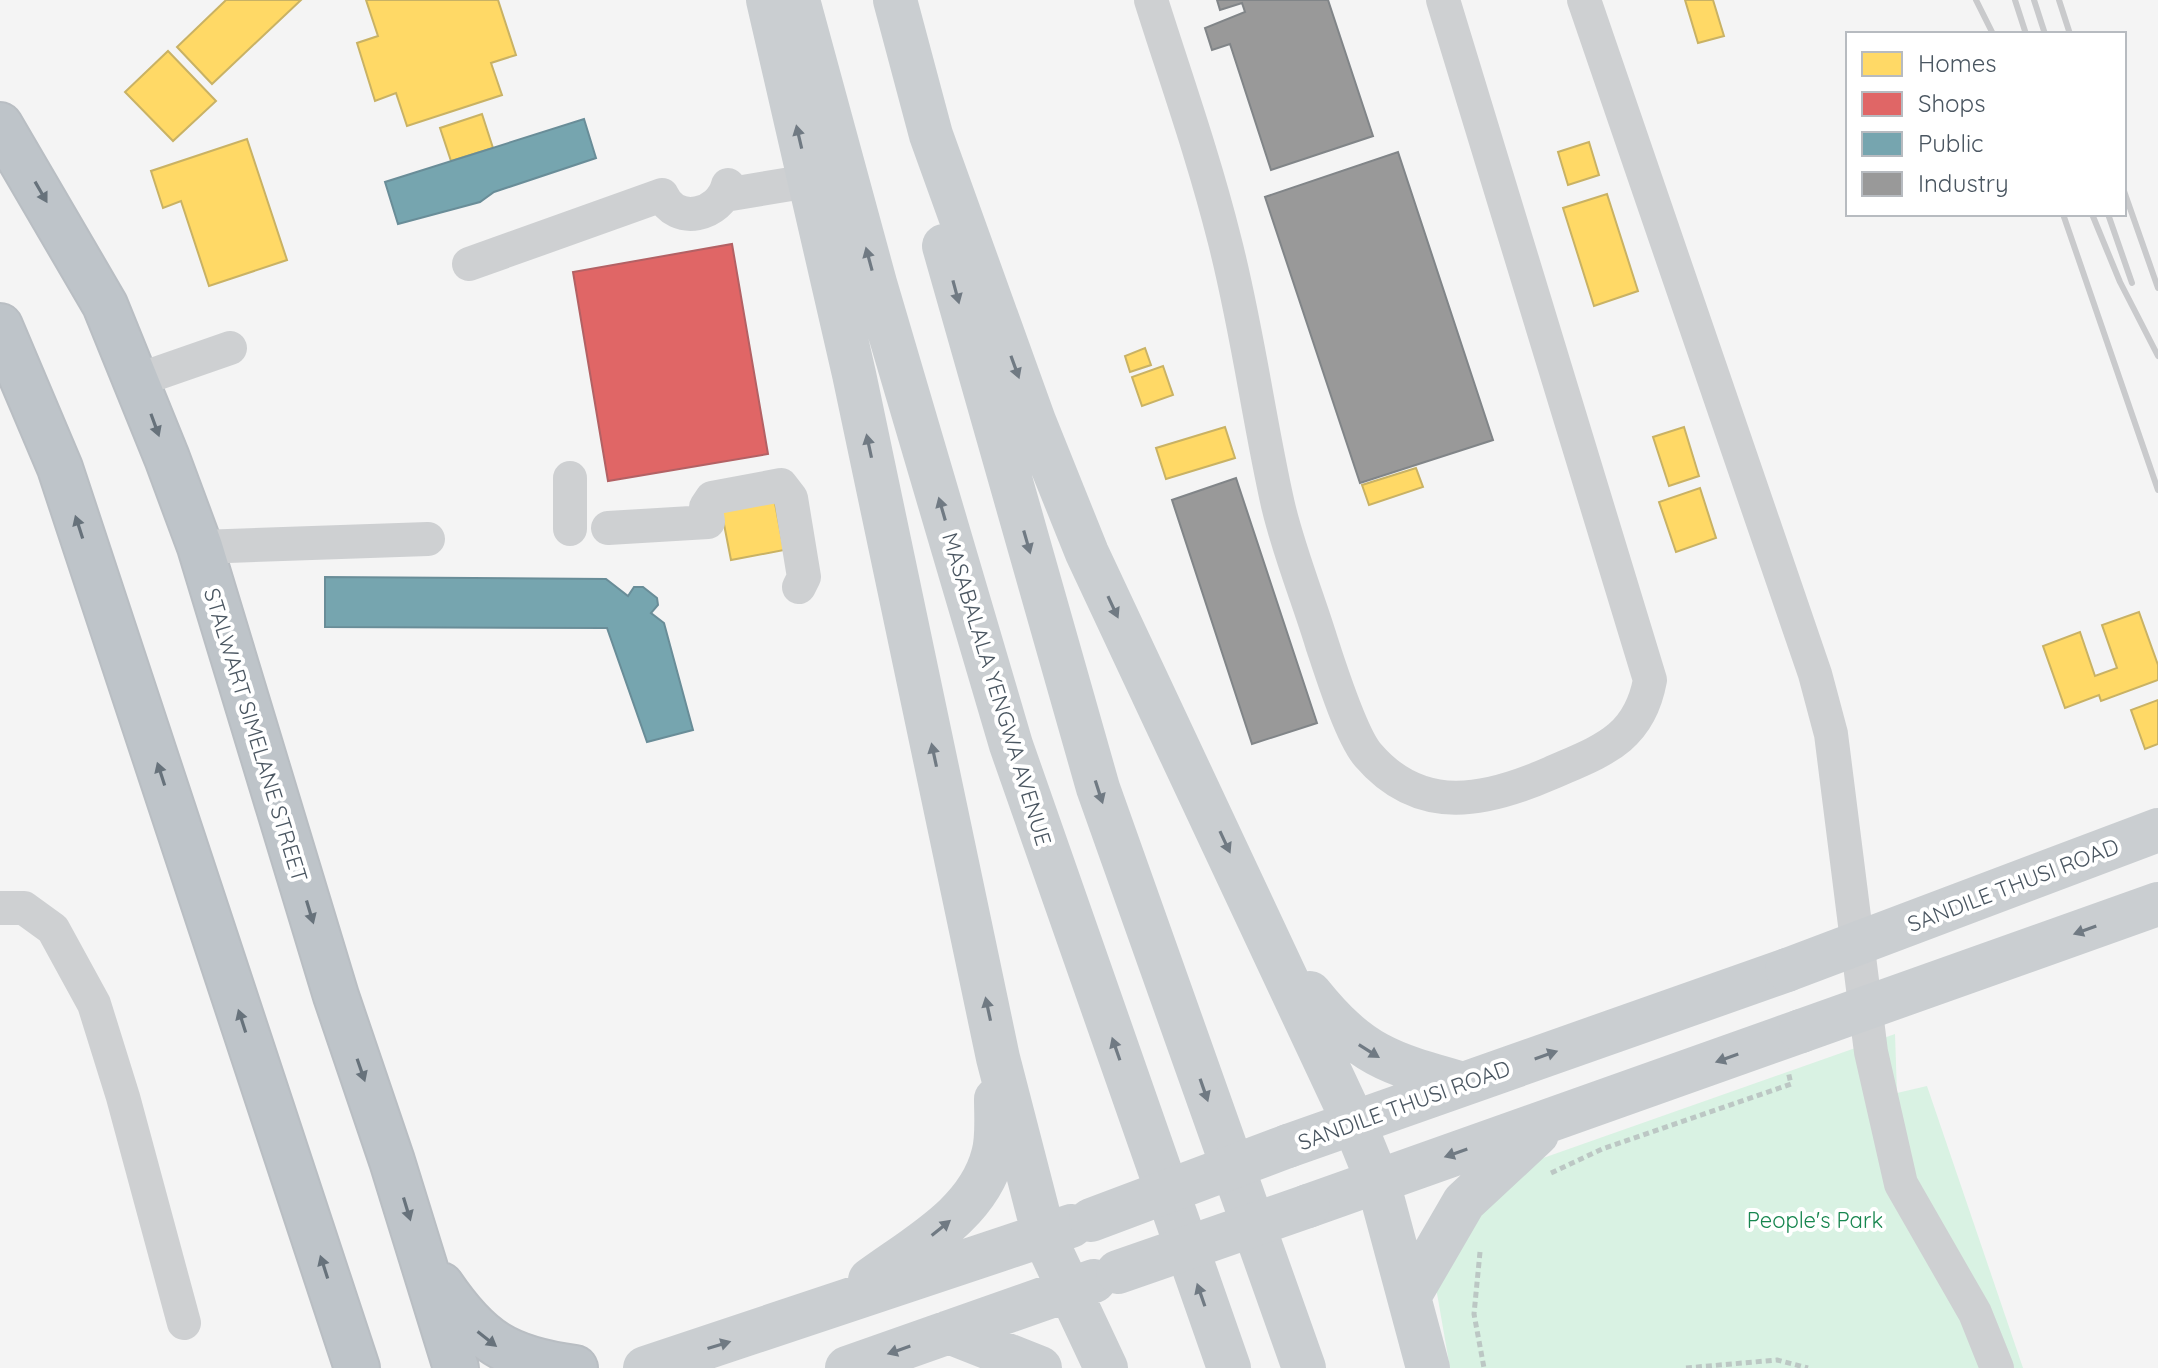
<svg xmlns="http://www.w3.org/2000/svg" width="2158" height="1368" viewBox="0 0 2158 1368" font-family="Quicksand,sans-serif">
  <rect width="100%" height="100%" fill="#f4f4f4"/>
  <path fill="#d9f2e3" d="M1895 1034 1897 1093 1927 1086 2023 1368H1450L1435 1282 1470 1217 1523 1165Z"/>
  <path fill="#ffd966" stroke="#c9b264" stroke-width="2" d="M226 0H301L212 84 177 47Z
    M366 0H498L516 55 491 63 502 95 407 126 396 93 375 101 357 43 378 36Z
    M1685 0H1713L1724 36 1698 43Z
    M168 51 216 101 173 141 125 92Z
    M482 114 493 148 451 161 440 128Z
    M247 139 287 260 209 286 181 201 163 208 151 171Z
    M1589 142 1599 175 1568 185 1558 152Z
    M1607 194 1638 291 1594 306 1563 208Z
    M1145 348 1151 365 1130 372 1125 356Z
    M1163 366 1173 395 1142 406 1132 377Z
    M1225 427 1235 458 1166 479 1156 448Z
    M1684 427 1699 476 1669 486 1653 437Z
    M1416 468 1423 487 1369 505 1362 485Z
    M1700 488 1716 538 1676 552 1659 502Z
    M774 498 784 550 731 560 721 509Z
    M2139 612 2158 665V680L2101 701 2099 695 2065 708 2043 646 2080 632 2095 676 2117 668 2102 625Z
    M2158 700V744L2145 749 2131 710Z"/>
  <path fill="#e06666" stroke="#b36164" stroke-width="2" d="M732 244 768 454 608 481 573 272Z"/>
  <path fill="#76a5af" stroke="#698d98" stroke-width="2" d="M584 119 596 158 494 192 480 202 398 224 385 182Z
    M325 577 606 579 628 596 634 587H643L657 598 658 605 651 613 664 623 693 730 647 742 607 628 325 627Z"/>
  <path fill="#999" stroke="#818588" stroke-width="2" d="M1217 0H1328L1373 136 1271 170 1230 44 1212 50 1205 28 1245 12 1242 3 1220 10Z
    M1398 152 1493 440 1360 483 1265 197Z
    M1236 478 1317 723 1252 744 1172 500Z"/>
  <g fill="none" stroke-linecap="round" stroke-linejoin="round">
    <g stroke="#b9bec3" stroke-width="48">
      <path id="highway" d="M0 125 105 305 167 458 200 547 336 996 392 1161 456 1368
        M0 326 60 468 357 1368
        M441 1285C479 1341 507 1359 575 1368"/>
    </g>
    <path stroke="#bcc7c4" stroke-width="5" stroke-dasharray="6 4" stroke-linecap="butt" d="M1551 1173 1602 1149 1791 1084 1788 1071
      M1480 1252 1474 1314 1484 1368
      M1686 1368 1777 1360 1808 1368"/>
    <path stroke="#ced0d2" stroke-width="34" d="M1151 0C1176 79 1204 158 1224 238 1247 326 1258 416 1278 505 1289 552 1308 598 1322 644 1331 671 1351 735 1368 755 1421 817 1487 801 1551 773 1601 751 1639 740 1650 680L1443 0
      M1584 0 1815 674 1831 734 1871 1052 1901 1184 1975 1313 1997 1368
      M725 195 809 181
      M469 264 662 195C676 226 720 216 728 185
      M138 380 230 348
      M570 478V529
      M608 528 708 522 706 507 712 498 781 485 791 498 804 577 799 587
      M200 547 428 539
      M0 908H24L53 929 94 1004 123 1097 184 1323"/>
    <path stroke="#caced1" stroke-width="44" d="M768 0 854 374 998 1058 1044 1236 1106 1368
      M798 0 875 283 1011 745 1229 1368
      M895 0 931 135 1034 421 1087 553 1354 1123 1378 1182 1428 1368
      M944 246 1098 788 1304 1368
      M1310 993C1360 1055 1388 1063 1463 1084
      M1288 1146 1787 970
      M1308 1206 1801 1031
      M870 1280C916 1246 978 1214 993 1155 998 1138 996 1117 996 1099
      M1410 1295 1464 1202 1537 1134
      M949 1332 1040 1368
      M645 1368 1071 1226
      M847 1368 1094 1281"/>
    <use href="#highway" stroke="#bec4c9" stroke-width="44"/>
    <path stroke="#c9cacc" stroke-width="6" d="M1976 0 1993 34
      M2015 0 2026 34
      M2034 0 2045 34
      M2059 0 2070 34
      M2124 191 2158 288
      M2063 214 2158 490
      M2092 214 2120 282 2158 356
      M2108 214 2132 283"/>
    <path stroke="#caced1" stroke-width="44" d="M1787 970 2158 830
      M1801 1031 2158 904
      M1091 1220 1288 1146
      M1118 1272 1308 1206"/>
  </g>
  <defs><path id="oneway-solid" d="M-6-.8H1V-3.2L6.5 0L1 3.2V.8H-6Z" transform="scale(2)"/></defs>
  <g fill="#707a83">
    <use href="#oneway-solid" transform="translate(799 137) rotate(-103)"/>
    <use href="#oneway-solid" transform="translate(869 259) rotate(-105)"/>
    <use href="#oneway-solid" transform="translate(956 292) rotate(75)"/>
    <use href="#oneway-solid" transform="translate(1015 367) rotate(70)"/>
    <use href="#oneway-solid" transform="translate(869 446) rotate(-102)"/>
    <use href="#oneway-solid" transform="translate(942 509) rotate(-106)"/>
    <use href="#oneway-solid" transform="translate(1027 542) rotate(74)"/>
    <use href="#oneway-solid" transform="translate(1113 607) rotate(65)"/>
    <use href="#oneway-solid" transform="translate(934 755) rotate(-102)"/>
    <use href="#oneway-solid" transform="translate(1099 792) rotate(72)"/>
    <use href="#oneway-solid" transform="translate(1225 842) rotate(65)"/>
    <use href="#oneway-solid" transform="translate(2085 930) rotate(160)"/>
    <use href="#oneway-solid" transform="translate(988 1009) rotate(-102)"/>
    <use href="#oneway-solid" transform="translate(1116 1049) rotate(-109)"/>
    <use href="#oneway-solid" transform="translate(1369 1051) rotate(32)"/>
    <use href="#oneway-solid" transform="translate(1546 1055) rotate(-19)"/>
    <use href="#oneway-solid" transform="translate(1727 1058) rotate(160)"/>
    <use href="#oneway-solid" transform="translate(1204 1090) rotate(71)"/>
    <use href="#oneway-solid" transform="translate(1456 1153) rotate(161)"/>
    <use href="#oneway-solid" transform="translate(941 1228) rotate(-39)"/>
    <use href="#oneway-solid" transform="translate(1201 1295) rotate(-109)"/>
    <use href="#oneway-solid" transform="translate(719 1345) rotate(-17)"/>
    <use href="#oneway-solid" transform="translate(899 1350) rotate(161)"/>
  </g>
  <g fill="#67727b">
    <use href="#oneway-solid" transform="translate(41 192) rotate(60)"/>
    <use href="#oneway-solid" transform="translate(155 425) rotate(70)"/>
    <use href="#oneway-solid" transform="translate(79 527) rotate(-108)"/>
    <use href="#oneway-solid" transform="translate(161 774) rotate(-108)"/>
    <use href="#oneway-solid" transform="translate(310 912) rotate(73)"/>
    <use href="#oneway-solid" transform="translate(242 1021) rotate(-108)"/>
    <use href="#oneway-solid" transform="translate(361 1070) rotate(71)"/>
    <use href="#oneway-solid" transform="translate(407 1209) rotate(73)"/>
    <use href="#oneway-solid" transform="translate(324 1267) rotate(-108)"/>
    <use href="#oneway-solid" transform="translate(487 1339) rotate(38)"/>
  </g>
  <g text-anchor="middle" stroke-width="8" stroke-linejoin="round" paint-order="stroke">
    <g font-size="22" fill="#4a5661" stroke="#fff">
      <text transform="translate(997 689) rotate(73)" y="8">MASABALALA YENGWA AVENUE</text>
      <text transform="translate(256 735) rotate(73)" y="8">STALWART SIMELANE STREET</text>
      <text transform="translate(2013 885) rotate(-21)" y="8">SANDILE THUSI ROAD</text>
      <text transform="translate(1404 1105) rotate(-20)" y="8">SANDILE THUSI ROAD</text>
    </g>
    <g font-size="22" fill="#17864f" stroke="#fff">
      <text x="1815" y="1228">People's Park</text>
    </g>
  </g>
  <rect x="1846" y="32" width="280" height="184" fill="#ffffff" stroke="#b7bbc0" stroke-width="2"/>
  <rect x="1862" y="52" width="40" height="24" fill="#ffd966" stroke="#b7bbc0" stroke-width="2"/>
  <text x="1918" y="72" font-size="24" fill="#4a5661">Homes</text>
  <rect x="1862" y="92" width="40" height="24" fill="#e06666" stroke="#b7bbc0" stroke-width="2"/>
  <text x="1918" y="112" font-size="24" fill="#4a5661">Shops</text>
  <rect x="1862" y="132" width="40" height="24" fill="#76a5af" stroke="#b7bbc0" stroke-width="2"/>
  <text x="1918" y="152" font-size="24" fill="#4a5661">Public</text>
  <rect x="1862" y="172" width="40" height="24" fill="#999999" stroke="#b7bbc0" stroke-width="2"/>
  <text x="1918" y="192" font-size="24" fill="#4a5661">Industry</text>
</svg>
